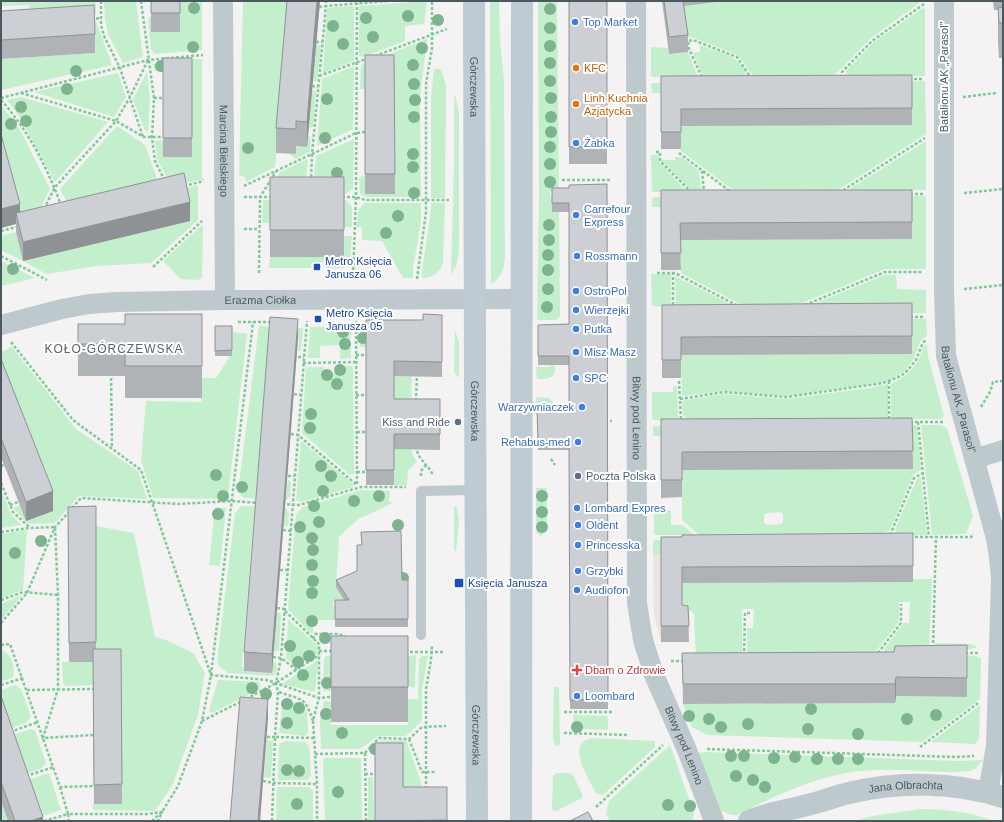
<svg xmlns="http://www.w3.org/2000/svg" width="1004" height="822" viewBox="0 0 1004 822" font-family="Helvetica,sans-serif">
  <rect width="100%" height="100%" fill="#f4f2f2"/>
  <path fill="#eae5e0" d="M653 554H682L688 583 689 642H661L654 615Z"/>
  <path fill="#c3efcc" fill-rule="evenodd" d="M1 1H96V14L30 17 29 5 1 6Z
    M104 1H136L143 57 123 63 108 34 105 19Z
    M180 1H202V50L154 54 151 49 148 19 151 16 152 32H180Z
    M243 1H289L275 167 246 182 245 177 239 175Z
    M427 1 424 24 405 26V41L363 57 359 55V6Z
    M490 1H499L500 40 504 80 505 257C504 268 502 276 493 283H491Z
    M538 1H557L559 191H550V197H552V212H559L560 317 556 320H537L539 194Z
    M726 1H922L870 39 839 71 830 77H757L751 73 738 55 691 37 686 38 682 6Z
    M354 6V61L323 73 327 8Z
    M923 8 925 9V76H847L846 71 874 42Z
    M96 21 112 65 1 90V59L95 53 74 22Z
    M427 39 420 97 421 197H366L360 194 359 178 365 175V194V75V89H360L361 65Z
    M316 44 321 46 317 81 313 82Z
    M700 45C715 51 746 57 746 77H704L693 53 700 52Z
    M651 47 668 48 669 54 688 52 698 77H653L651 76Z
    M202 59V177L200 180 174 185 170 183 157 159 155 141 163 140 171 69 155 71 152 64 175 60Z
    M354 66 353 129 317 146 322 79Z
    M434 69H441L446 85 445 198H431V97Z
    M147 72 150 99 148 133 144 129 133 99Z
    M118 73 126 97 114 117 34 92Z
    M925 81 926 134 838 190 734 189 729 187 681 151V126L912 125 893 82Z
    M653 83H701L703 93H652L651 84Z
    M312 89 316 92 313 127 309 128Z
    M454 95H455L459 113V253L456 266 451 276 454 164Z
    M21 97 108 122 55 182 19 116 7 100Z
    M1 105 19 128 50 189 35 219 20 223 1 153Z
    M117 126 145 145 159 184 69 206 60 189Z
    M308 136 311 137 310 152 295 159 290 154H295L296 146 307 147Z
    M354 139 353 189 346 194 320 193 313 189 316 156Z
    M926 141V190H850L851 188Z
    M651 155H658L659 162 687 192H652Z
    M675 157H681L699 171 701 189 699 191 693 192 661 160H675Z
    M308 159 305 189 267 191 280 172Z
    M198 185V220L151 263 97 266 46 274 23 261 1 250V236L16 232 24 261 190 221 177 191Z
    M893 196H924L926 198V269H885L795 306H744L681 273 680 240 912 239V207Z
    M654 197H700L701 208 652 207V199Z
    M263 200H346L352 207V227H344V204H270V223H262Z
    M365 203H421V221L413 269V278H403L382 241 362 240V227H356L359 209Z
    M431 203H445L443 263C439 273 432 278 422 278 423 253 430 229 431 203Z
    M202 225 203 229 202 278 197 280 181 279 163 261Z
    M344 236H352L350 260 344 268H326V262L311 263V268H269L270 257H344Z
    M1 261 35 278 1 286Z
    M651 274H671V307L652 306Z
    M885 275H896L897 289 926 290V313H898L808 306Z
    M675 276 734 306 676 307Z
    M912 319H926L927 336 921 340 914 358 905 371 897 376 882 382 789 396 722 391 685 396 682 395 681 355 912 354Z
    M259 326 303 328 301 351H298L299 338 269 335 256 491 286 494 288 480 291 482 290 497 286 500 244 498 238 492Z
    M348 326 350 329 351 358 340 359V345L320 346V358H308L310 327Z
    M360 326H412L411 444 412 453 417 462 408 470 407 485H394V336L366 347H360Z
    M455 330 459 343V378L454 372Z
    M233 332 247 334 228 497 224 499 153 498 141 460 146 401 201 402 202 378H216L232 353Z
    M551 334H555V371C552 380 545 379 537 379L536 367H551Z
    M927 344 928 356 944 416 941 419H891V384C911 374 917 366 924 346Z
    M12 347 76 429 138 471 147 499 79 496 55 523 28 524 15 510 14 508 20 505 26 521 53 510 1 378V352Z
    M337 366H353L354 474 350 475 302 433 306 367H324V374L337 373Z
    M888 384V419L687 420 683 415 682 402 685 400 724 394 787 399 869 388Z
    M673 386H677L678 419 676 421 654 420 652 418V392H673Z
    M536 397 549 398 555 404V449L551 416 536 415Z
    M897 425H917L921 470 913 475 890 530 884 533 699 535 682 520V470L913 469ZM780 512 783 514V522L781 524 767 525 764 523V515L767 513Z
    M921 425H941L947 428 973 516 966 534 932 535Z
    M654 426H698L701 436H653V428Z
    M301 441 353 484V487L301 502 296 500Z
    M921 477 927 535H898L895 529 917 479Z
    M536 488H546L547 491V529L541 536 536 532Z
    M1 490 11 514 22 525 1 528Z
    M361 490 390 491 389 502H394L372 513 358 519 339 537 336 587 344 600 342 602 333 601 335 620H318V624H313V633H310L288 609 296 514 303 507Z
    M241 506 285 507 289 513 288 526H283V515L254 513 242 667 271 670 272 660 277 664 276 672 273 676 228 673 220 667 217 661 235 513Z
    M454 506 457 508 459 521 456 552 454 550Z
    M215 507 226 508 220 566 209 565Z
    M654 510H671V525H683L694 535H656L654 533Z
    M96 526 134 533 155 637 166 640 193 653 205 673 198 715 172 786 155 811 93 810V804H122L93 668V685L66 686 63 683 62 662H96Z
    M27 530 23 590 1 598V534Z
    M655 540H700L682 554H653V542Z
    M913 579H932L929 648 896 650 889 654 885 653 884 649 904 623H909L910 602H899V622L876 651 871 656 747 658V628H753L754 609H742V658L696 659 694 614 691 611H682V583L913 582Z
    M22 595 1 620V604Z
    M276 613H281L279 651H273Z
    M288 619 318 646 317 654 296 667 286 658Z
    M935 643 970 644 976 646V648L969 649 938 650 935 648Z
    M1 650C11 652 16 669 13 677L1 682Z
    M416 654 415 688 408 686V671L331 670V691H323L324 659 326 656H412Z
    M954 655 976 656 981 659 980 699 922 742 707 735 692 727 683 704 894 703 896 696 967 697V665Z
    M422 656H428L422 690V721L406 736H378L360 749H321L320 719 324 701 331 702V725H408V699H418L419 659Z
    M318 660 315 692 282 684Z
    M218 680 260 682V689L212 713 209 711Z
    M15 685 21 689 31 717 26 723 6 730 1 715V690Z
    M554 687H558L559 688 560 744 557 746 555 745 553 739Z
    M283 700 302 704 307 712 308 733 305 736 279 733Z
    M980 705 979 739 975 744 931 742Z
    M573 715 607 716 608 718V730L584 729 575 730Z
    M31 729 35 730 46 763 42 768 22 775 8 736Z
    M594 738 655 741V747L603 795 596 793C589 779 563 741 594 738Z
    M267 740 273 741 271 778 264 777Z
    M406 740 422 785V821L375 761 380 741Z
    M286 741 305 742 309 746 311 776 307 780H278L279 744Z
    M670 745 694 813 692 821H610L606 814 609 801Z
    M706 752 959 761 983 760 975 769 970 771C940 774 909 769 878 770 828 770 781 793 737 815H731L719 810 697 753Z
    M325 758H361L362 821H325L323 762Z
    M49 773 61 810 37 818 24 781Z
    M556 773H570L573 775 583 796 582 798 556 811H554L552 808 553 776Z
    M368 777H373L374 821H368Z
    M277 787H309L313 791V821H276Z
    M1 801 8 821H1Z
    M920 809C945 809 971 812 994 821H855L873 816Z"/>
  <g fill="none" stroke-linecap="round" stroke-linejoin="round">
    <path stroke="#7ccc97" stroke-width="2.5" stroke-dasharray="3 2" stroke-linecap="butt" d="M101 1V25L104 36 120 68 143 137
      M141 1 154 98 152 138 155 161 165 181
      M319 7 326 6V1
      M91 19 101 18
      M316 42H322
      M375 56 447 29
      M319 76 366 59
      M702 77 689 49 688 41 693 40 737 57 751 78
      M842 78V72L872 41 924 4
      M909 79H924
      M312 86 318 87
      M21 93 116 121 144 137H163
      M963 97 996 93
      M1 98 148 60 203 55
      M154 98H163
      M1 100C28 130 47 167 61 205
      M365 132 356 133 312 154 326 6 388 1
      M656 152H660V161L690 191
      M679 153 731 192
      M702 171 704 192
      M562 180H612
      M184 186 200 182 203 179
      M244 186 312 154 311 180
      M844 191 845 189 925 138
      M964 193 1003 189
      M910 194H925
      M244 197H271
      M342 197H356L365 200H449
      M44 209 55 187 116 121 130 97 148 60
      M244 229H259
      M1 231 20 226
      M1 256 47 280
      M153 267 202 221
      M673 272V308
      M259 273 260 197 277 170
      M657 273H675L738 306
      M353 275 356 197 357 3
      M417 279 426 212V84L432 48V1
      M964 289 1003 285
      M805 305 885 272H923
      M910 317H925
      M356 321 357 485
      M238 322H271
      M11 342 73 420 141 470 211 675 267 680 319 698 331 697
      M356 355H366
      M298 357H304
      M303 363 356 362
      M111 373 112 448
      M679 381 681 421
      M889 381V421
      M294 394 301 395
      M356 395H366
      M680 399 724 392 787 397 883 383 901 376 907 371 916 360 922 345 925 340
      M416 401 417 374
      M981 407 990 392 993 382 1003 381
      M605 421H612
      M910 422H945
      M918 422 929 537
      M357 432H366
      M291 434 298 435 357 485
      M416 446C417 459 428 464 433 475
      M551 459 555 465
      M1 466 4 465
      M357 472H366
      M288 476H294
      M421 476V471L426 465
      M1 483 13 512 29 527
      M282 504 299 505 361 487H406
      M10 505 18 502
      M72 508 81 498 178 504 232 501 259 503
      M283 530 291 531
      M1 532 29 528 55 527 58 595V689L43 738 93 735
      M890 535 914 478 923 473
      M910 537H971L974 534
      M280 570H288
      M1 600 23 592 58 595
      M277 608 285 609
      M285 611 319 644V698L313 721 317 784V821
      M1 623 27 593 55 527 69 512
      M313 639 315 634H338L345 636
      M1 645 10 644 60 787 94 786
      M933 648 936 537
      M319 651H334
      M405 652H445
      M878 653 901 623V604
      M965 653H978
      M744 656 745 613H750
      M273 657 281 658 297 670
      M671 661H686
      M1 685 23 678
      M27 690 93 689
      M279 692C301 700 305 696 313 721
      M246 699 276 683 319 655
      M564 712H613
      M202 721 242 701
      M10 732 38 722
      M564 733 629 735
      M267 737H275L278 692 276 683 281 658 307 321
      M409 739 422 772H435
      M920 747 978 703
      M707 749 956 757 974 756
      M365 753 379 738 409 739 422 727 446 726
      M315 754 365 753 366 821
      M365 774H374
      M26 776 54 767
      M263 781 274 783 317 784
      M60 787 68 814H147L162 812 158 821
      M426 789V689L431 660 432 646
      M596 807 663 745
      M44 821 68 814 69 821
      M152 821 162 812 178 786 202 721 211 675 253 322
      M260 821H262
      M272 821 275 737 314 738"/>
    <path stroke="#bec9ce" stroke-width="10" d="M421 635V491L475 490"/>
    <g stroke="#bec9ce" stroke-width="20">
      <path id="s1" d="M223 1 225 300"/>
      <path id="s2" d="M636 1 637 603 643 640 654 675 687 750 714 821"/>
      <path id="s3" d="M944 1V291L946 356 996 538 999 557 1001 579 996 746 988 793"/>
      <path id="s4" d="M1 325 62 309 89 304 117 302 225 300 522 299"/>
      <path d="M974 459 1003 450"/>
    </g>
    <path stroke="#bec9ce" stroke-width="22" id="s5" d="M749 821C769 812 790 810 811 804 824 801 836 796 849 793 899 781 954 782 1003 797"/>
    <g stroke="#bfcbd2" stroke-width="22">
      <path id="s6" d="M474 1C475 274 475 548 477 821"/>
      <path d="M521 821 522 1"/>
    </g>
  </g>
  <g fill="#7db38e">
    <circle cx="194" cy="8" r="6"/>
    <circle cx="550" cy="9" r="6"/>
    <circle cx="408" cy="16" r="6"/>
    <circle cx="366" cy="18" r="6"/>
    <circle cx="438" cy="20" r="6"/>
    <circle cx="333" cy="26" r="6"/>
    <circle cx="550" cy="28" r="6"/>
    <circle cx="373" cy="37" r="6"/>
    <circle cx="343" cy="44" r="6"/>
    <circle cx="550" cy="46" r="6"/>
    <circle cx="193" cy="47" r="6"/>
    <circle cx="422" cy="48" r="6"/>
    <circle cx="550" cy="63" r="6"/>
    <circle cx="413" cy="65" r="6"/>
    <circle cx="161" cy="66" r="6"/>
    <circle cx="76" cy="71" r="6"/>
    <circle cx="550" cy="81" r="6"/>
    <circle cx="414" cy="84" r="6"/>
    <circle cx="67" cy="89" r="6"/>
    <circle cx="551" cy="98" r="6"/>
    <circle cx="327" cy="99" r="6"/>
    <circle cx="415" cy="100" r="6"/>
    <circle cx="21" cy="107" r="6"/>
    <circle cx="414" cy="117" r="6"/>
    <circle cx="551" cy="117" r="6"/>
    <circle cx="26" cy="121" r="6"/>
    <circle cx="11" cy="124" r="6"/>
    <circle cx="551" cy="132" r="6"/>
    <circle cx="325" cy="138" r="6"/>
    <circle cx="550" cy="147" r="6"/>
    <circle cx="248" cy="148" r="6"/>
    <circle cx="413" cy="154" r="6"/>
    <circle cx="550" cy="164" r="6"/>
    <circle cx="413" cy="167" r="6"/>
    <circle cx="337" cy="173" r="6"/>
    <circle cx="550" cy="182" r="6"/>
    <circle cx="414" cy="193" r="6"/>
    <circle cx="398" cy="216" r="6"/>
    <circle cx="549" cy="225" r="6"/>
    <circle cx="386" cy="233" r="6"/>
    <circle cx="549" cy="240" r="6"/>
    <circle cx="548" cy="255" r="6"/>
    <circle cx="13" cy="269" r="6"/>
    <circle cx="548" cy="270" r="6"/>
    <circle cx="548" cy="289" r="6"/>
    <circle cx="547" cy="307" r="6"/>
    <circle cx="343" cy="332" r="6"/>
    <circle cx="363" cy="338" r="6"/>
    <circle cx="345" cy="344" r="6"/>
    <circle cx="340" cy="370" r="6"/>
    <circle cx="327" cy="375" r="6"/>
    <circle cx="337" cy="384" r="6"/>
    <circle cx="311" cy="414" r="6"/>
    <circle cx="310" cy="428" r="6"/>
    <circle cx="321" cy="466" r="6"/>
    <circle cx="216" cy="475" r="6"/>
    <circle cx="331" cy="476" r="6"/>
    <circle cx="242" cy="487" r="6"/>
    <circle cx="323" cy="491" r="6"/>
    <circle cx="223" cy="496" r="6"/>
    <circle cx="379" cy="496" r="6"/>
    <circle cx="542" cy="496" r="6"/>
    <circle cx="354" cy="501" r="6"/>
    <circle cx="314" cy="506" r="6"/>
    <circle cx="542" cy="512" r="6"/>
    <circle cx="218" cy="514" r="6"/>
    <circle cx="319" cy="522" r="6"/>
    <circle cx="398" cy="525" r="6"/>
    <circle cx="300" cy="527" r="6"/>
    <circle cx="542" cy="527" r="6"/>
    <circle cx="312" cy="538" r="6"/>
    <circle cx="41" cy="541" r="6"/>
    <circle cx="313" cy="550" r="6"/>
    <circle cx="15" cy="553" r="6"/>
    <circle cx="312" cy="565" r="6"/>
    <circle cx="403" cy="578" r="6"/>
    <circle cx="313" cy="581" r="6"/>
    <circle cx="312" cy="593" r="6"/>
    <circle cx="312" cy="621" r="6"/>
    <circle cx="325" cy="638" r="6"/>
    <circle cx="290" cy="646" r="6"/>
    <circle cx="309" cy="656" r="6"/>
    <circle cx="298" cy="662" r="6"/>
    <circle cx="303" cy="675" r="6"/>
    <circle cx="327" cy="683" r="6"/>
    <circle cx="252" cy="688" r="6"/>
    <circle cx="266" cy="694" r="6"/>
    <circle cx="287" cy="704" r="6"/>
    <circle cx="299" cy="708" r="6"/>
    <circle cx="811" cy="709" r="6"/>
    <circle cx="326" cy="714" r="6"/>
    <circle cx="936" cy="715" r="6"/>
    <circle cx="689" cy="716" r="6"/>
    <circle cx="709" cy="719" r="6"/>
    <circle cx="907" cy="719" r="6"/>
    <circle cx="287" cy="723" r="6"/>
    <circle cx="748" cy="724" r="6"/>
    <circle cx="577" cy="727" r="6"/>
    <circle cx="721" cy="727" r="6"/>
    <circle cx="808" cy="729" r="6"/>
    <circle cx="342" cy="733" r="6"/>
    <circle cx="858" cy="734" r="6"/>
    <circle cx="375" cy="749" r="6"/>
    <circle cx="731" cy="756" r="6"/>
    <circle cx="744" cy="756" r="6"/>
    <circle cx="795" cy="757" r="6"/>
    <circle cx="774" cy="758" r="6"/>
    <circle cx="817" cy="759" r="6"/>
    <circle cx="838" cy="759" r="6"/>
    <circle cx="858" cy="759" r="6"/>
    <circle cx="287" cy="770" r="6"/>
    <circle cx="299" cy="771" r="6"/>
    <circle cx="736" cy="776" r="6"/>
    <circle cx="753" cy="780" r="6"/>
    <circle cx="765" cy="787" r="6"/>
    <circle cx="338" cy="792" r="6"/>
    <circle cx="297" cy="804" r="6"/>
    <circle cx="668" cy="805" r="6"/>
    <circle cx="690" cy="806" r="6"/>
  </g>
  <path fill="#afb3b6" d="M151 1H180V32H151Z
    M320 1 307 147 296 146V154L276 153V128Z
    M569 1H607V164H569Z
    M662 1H725L684 6 688 35V52L669 54Z
    M993 1H1003V92V58H999L998 43V10H994Z
    M1 11 95 34V53L1 59Z
    M365 55H394L395 194H365Z
    M163 58H192V157H163Z
    M912 75V125L681 126V149H661V76Z
    M1 134 20 212 190 221 23 261 16 232V224L1 228Z
    M270 177H344V257H270Z
    M607 184 608 709H570L569 450H538L537 409H569V365H538V325L569 324V212H552V188H569Z
    M661 190H912V239L680 240 681 270H661Z
    M912 303V354L681 355V378H662V305Z
    M202 314V398H125V376H78V324H125Z
    M442 315V377L394 376V399H440V450L394 449V485H366V320H423Z
    M215 326H232V356H215Z
    M298 338 272 673 244 671V652Z
    M1 359 53 511 26 521 1 457Z
    M912 418 913 469 682 470V497L661 498V419Z
    M96 506V649H121L122 804H94L93 662H69L68 507Z
    M913 533V582L682 583V605L688 606 689 642H661V537Z
    M336 580H408V627H335V600H344L336 587Z
    M331 636H408V722H331Z
    M967 645V697L896 696 895 703 683 704 682 653 894 652Z
    M1 696 43 821H8L1 801Z
    M403 787H447V821H375Z"/>
  <path fill="#8f9294" d="M317 1H320L307 147V122Z
    M190 202V221L23 261V242Z
    M20 204V223L16 213V224L1 228V209Z
    M298 319V338L272 673V654Z
    M53 491V511L26 521V502Z
    M896 677V696L895 703V684Z
    M268 699V719L260 821H258Z
    M43 817V821H30Z"/>
  <path fill="#ccd0d4" stroke="#8f9294" d="M151 1H180V13H151Z
    M287 1H317L307 122 296 121V129L276 128Z
    M569 1H607V147H569Z
    M664 1H683L688 35 669 37Z
    M94 5 95 34 1 40V11Z
    M1003 7V23H999L998 8Z
    M365 55H394L395 174H365Z
    M163 58H192V138H163Z
    M912 75V108L681 109V132H661V76Z
    M1 134 20 204 1 209Z
    M184 173 190 202 23 242 16 213Z
    M270 177H344V230H270Z
    M607 184 608 699 570 700 569 441 538 440 537 409H569V356H538V325L569 324V203H552V188H569V185Z
    M661 190H912V222L680 223 681 253H661Z
    M912 303V336L681 337V360H662V305Z
    M125 314H202V366H125V344H78V324H125Z
    M423 314 442 315V362L394 361V399H440V434H394V470H366V320H423Z
    M270 317 298 319 272 654 244 652Z
    M215 326H232V350L215 351Z
    M1 359 53 491 26 502 1 438Z
    M912 418 913 451 682 452V480H661V419Z
    M96 506V642L69 643 68 507Z
    M401 531 402 580H408V619H335V600H349L336 580 357 571V545H362L361 532Z
    M913 533V566L682 567V605L688 606 689 626H661V537H682V535Z
    M331 636H408V687H331Z
    M967 645V678L896 677 895 684H683L682 653 894 652 895 646Z
    M93 649H121L122 784 94 785Z
    M1 696 43 817 30 821H15L1 782Z
    M240 697 268 699 258 821H230Z
    M375 743H403V787H447V820L375 821Z
    M588 812 593 821H570Z"/>
  <g fill="#3f7fe0" stroke="#fff" stroke-width="1.5">
    <circle cx="575" cy="22" r="4"/>
    <circle cx="576" cy="143" r="4"/>
    <circle cx="576" cy="215" r="4"/>
    <circle cx="577" cy="256" r="4"/>
    <circle cx="576" cy="291" r="4"/>
    <circle cx="576" cy="310" r="4"/>
    <circle cx="576" cy="329" r="4"/>
    <circle cx="576" cy="352" r="4"/>
    <circle cx="576" cy="378" r="4"/>
    <circle cx="582" cy="407" r="4"/>
    <circle cx="578" cy="442" r="4"/>
    <circle cx="577" cy="508" r="4"/>
    <circle cx="578" cy="525" r="4"/>
    <circle cx="578" cy="545" r="4"/>
    <circle cx="578" cy="571" r="4"/>
    <circle cx="577" cy="590" r="4"/>
    <circle cx="577" cy="696" r="4"/>
  </g>
  <g fill="#e8710a" stroke="#fff" stroke-width="1.5">
    <circle cx="576" cy="68" r="4"/>
    <circle cx="576" cy="104" r="4"/>
  </g>
  <g fill="#1a4fb4" stroke="#fff" stroke-width="1.5">
    <rect x="313" y="263" width="8" height="8" rx="2"/>
    <rect x="314" y="315" width="8" height="8" rx="2"/>
    <rect x="454" y="578" width="10" height="10" rx="2"/>
  </g>
  <g fill="#5c6f8a" stroke="#fff" stroke-width="1.5">
    <circle cx="458" cy="422" r="4"/>
    <circle cx="578" cy="476" r="4"/>
  </g>
  <path fill="#e0444e" stroke="#fff" stroke-width="1.5" d="M575 664h4v4h4v4h-4v4h-4v-4h-4v-4h4z"/>
  <g text-anchor="middle" stroke-width="4" stroke-linejoin="round" paint-order="stroke">
    <g font-size="11" fill="#366cbe" stroke="#fff" text-anchor="start">
      <text x="583" y="26">Top Market</text>
      <text x="584" y="147">Żabka</text>
      <text x="584" y="213">Carrefour<tspan x="584" dy="13">Express</tspan></text>
      <text x="585" y="260">Rossmann</text>
      <text x="584" y="295">OstroPol</text>
      <text x="584" y="314">Wierzejki</text>
      <text x="584" y="333">Putka</text>
      <text x="584" y="356">Misz Masz</text>
      <text x="584" y="382">SPC</text>
      <text x="574" y="411" text-anchor="end">Warzywniaczek</text>
      <text x="570" y="446" text-anchor="end">Rehabus-med</text>
      <text x="585" y="512">Lombard Expres</text>
      <text x="586" y="529">Oldent</text>
      <text x="586" y="549">Princesska</text>
      <text x="586" y="575">Grzybki</text>
      <text x="585" y="594">Audiofon</text>
      <text x="585" y="700">Loombard</text>
    </g>
    <g font-size="11" fill="#c56008" stroke="#fff" text-anchor="start">
      <text x="584" y="72">KFC</text>
      <text x="584" y="102">Linh Kuchnia<tspan x="584" dy="13">Azjatycka</tspan></text>
    </g>
    <g font-size="11" fill="#4a595f" stroke="#fff">
      <text transform="translate(944 77) rotate(-90)" y="4">Batalionu AK „Parasol”</text>
      <text dy="4" stroke="none"><textPath href="#s6" startOffset="86">Górczewska</textPath></text>
      <text dy="4" stroke="none"><textPath href="#s1" startOffset="150">Marcina Bielskiego</textPath></text>
      <text dy="4" stroke="none"><textPath href="#s4" startOffset="262">Erazma Ciołka</textPath></text>
      <text dy="4" stroke="none"><textPath href="#s3" startOffset="400">Batalionu AK „Parasol”</textPath></text>
      <text dy="4" stroke="none"><textPath href="#s6" startOffset="410">Górczewska</textPath></text>
      <text dy="4" stroke="none"><textPath href="#s2" startOffset="417">Bitwy pod Lenino</textPath></text>
      <text dy="4" stroke="none"><textPath href="#s6" startOffset="734">Górczewska</textPath></text>
      <text dy="4" stroke="none"><textPath href="#s2" startOffset="753">Bitwy pod Lenino</textPath></text>
      <text dy="4" stroke="none"><textPath href="#s5" startOffset="161">Jana Olbrachta</textPath></text>
    </g>
    <g font-size="11" fill="#164399" stroke="#fff" text-anchor="start">
      <text x="325" y="265">Metro Księcia<tspan x="325" dy="13">Janusza 06</tspan></text>
      <text x="326" y="317">Metro Księcia<tspan x="326" dy="13">Janusza 05</tspan></text>
      <text x="468" y="587">Księcia Janusza</text>
    </g>
    <g font-size="11" fill="#4e5e75" stroke="#fff" text-anchor="end">
      <text x="450" y="426">Kiss and Ride</text>
      <text x="586" y="480" text-anchor="start">Poczta Polska</text>
    </g>
    <g font-size="11" fill="#be3a42" stroke="#fff" text-anchor="start">
      <text x="585" y="674">Dbam o Zdrowie</text>
    </g>
    <g font-size="12" letter-spacing="1" fill="#5e6367" stroke="#fff">
      <text x="114" y="353">KOŁO-GÓRCZEWSKA</text>
    </g>
  </g>
  <rect width="1004" height="822" fill="none" stroke="#4a595f" stroke-width="4"/>
</svg>
